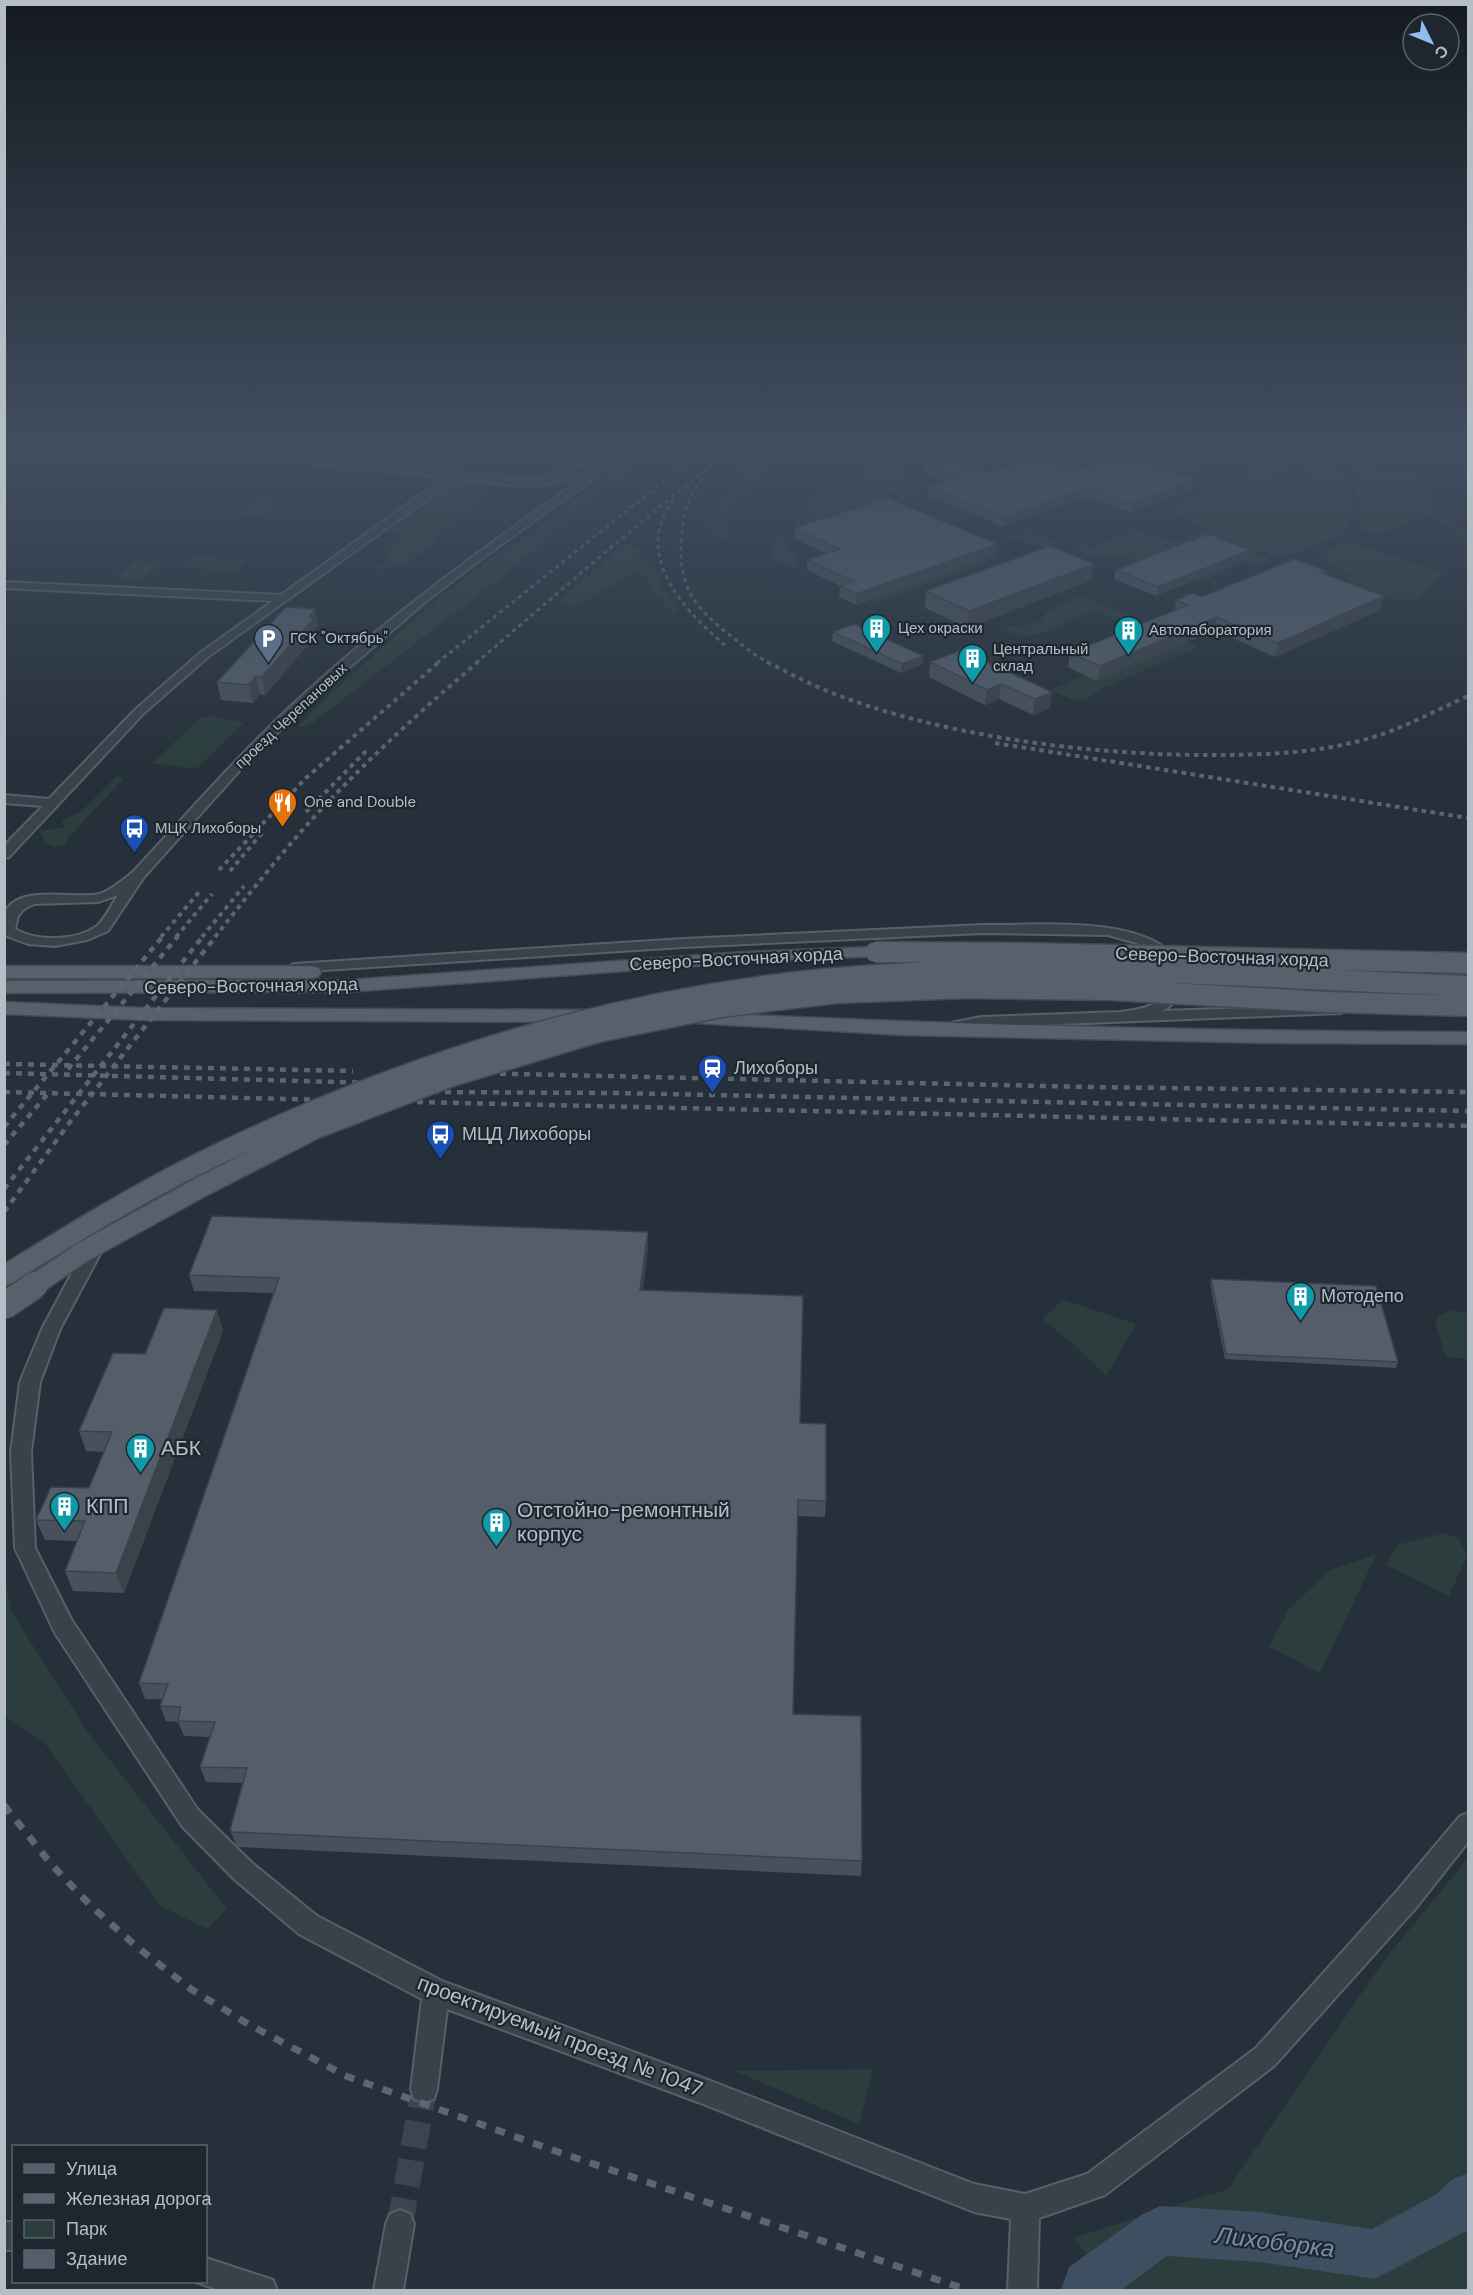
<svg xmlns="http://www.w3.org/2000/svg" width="1473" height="2295" viewBox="0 0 1473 2295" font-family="'DM Sans',sans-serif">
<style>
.green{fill:#2b3e3d}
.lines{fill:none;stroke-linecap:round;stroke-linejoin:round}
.river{fill:#3d4f61;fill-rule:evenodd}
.minor-tunnel{stroke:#3b454f;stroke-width:26;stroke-dasharray:26 13;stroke-linecap:butt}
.minor-casing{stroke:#576069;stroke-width:4}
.major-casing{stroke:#424b54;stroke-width:3}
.minor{fill:#39424b;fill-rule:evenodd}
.major{fill:#58616b;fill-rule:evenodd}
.rail-far3{stroke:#5c6671;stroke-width:3;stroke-dasharray:4 4;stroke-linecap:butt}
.rail-far2{stroke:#5c6671;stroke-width:4;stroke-dasharray:4.5 4.5;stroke-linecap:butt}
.rail-far1{stroke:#5c6671;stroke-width:4.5;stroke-dasharray:6 6;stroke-linecap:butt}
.rail{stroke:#5c6671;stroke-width:7;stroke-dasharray:10 10;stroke-linecap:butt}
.major-bridge-far1-casing{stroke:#424b54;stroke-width:23;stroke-linecap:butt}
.major-bridge-casing{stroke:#424b54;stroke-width:29;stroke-linecap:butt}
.major-bridge-far1{stroke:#58616b;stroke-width:20}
.major-bridge{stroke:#58616b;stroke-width:26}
.wall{fill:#47515b}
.shaded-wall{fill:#3a424a}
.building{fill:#535e6a;stroke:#3a424a;stroke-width:1.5}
.labels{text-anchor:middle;stroke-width:4.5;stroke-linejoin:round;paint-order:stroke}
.far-poi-label{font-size:15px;fill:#b5bdc6;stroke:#1e2730;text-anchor:start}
.far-street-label{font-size:15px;fill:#b5bdc6;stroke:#1e2730}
.street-label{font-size:18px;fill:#b5bdc6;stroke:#1e2730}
.poi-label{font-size:18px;fill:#b5bdc6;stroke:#1e2730;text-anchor:start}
.near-poi-label{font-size:21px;fill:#b5bdc6;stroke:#1e2730;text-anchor:start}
.near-street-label{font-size:21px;fill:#b5bdc6;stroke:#1e2730}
.near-water-label{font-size:24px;font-style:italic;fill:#798fa6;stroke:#1e2730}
</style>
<rect width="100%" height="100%" fill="#26303a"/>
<path class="green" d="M 423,448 L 456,449 L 437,461 L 408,457 Z
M 478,448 L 499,451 L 475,468 L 454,465 Z
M 647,448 L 655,448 L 615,485 L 607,484 L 518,564 L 307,727 L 297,726 C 342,683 387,642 435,602 C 469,575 502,548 541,529 L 541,527 L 564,508 Z
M 755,448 L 785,448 L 745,494 C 726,501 727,523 728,540 L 721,539 L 708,532 L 705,524 L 740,477 L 741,472 L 737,463 L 748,461 L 756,452 Z
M 900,448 L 1291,456 L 1292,459 L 1285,461 L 917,454 Z
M 931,457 L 1080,459 L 1089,462 L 1061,473 L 1034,464 L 972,466 L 933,462 L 928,459 Z
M 1347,457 L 1369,458 L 1375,471 L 1439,475 L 1441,487 L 1429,487 L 1441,515 L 1466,533 L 1468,555 L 1462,535 L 1443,522 L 1425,516 L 1377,535 L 1361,530 L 1355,474 L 1360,475 L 1360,472 L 1355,470 Z
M 1147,460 L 1191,462 L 1204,465 L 1172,474 L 1141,463 Z
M 883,463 L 908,469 L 911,478 L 909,481 L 916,496 L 904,499 L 856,473 L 859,470 Z
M 1234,464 L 1235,464 L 1293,465 L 1268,475 L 1281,475 L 1276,478 L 1298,485 L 1311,479 L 1299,474 L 1311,469 L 1301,464 L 1328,466 L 1342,470 C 1352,483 1352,516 1348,531 L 1296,554 L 1280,557 L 1206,536 L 1138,562 L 1119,555 L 1104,559 L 1079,550 L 1078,546 L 1083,544 L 1090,547 L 1136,531 L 1129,528 L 1175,542 L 1208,528 L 1164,510 L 1242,479 L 1237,476 L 1252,471 L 1249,469 L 1251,467 Z
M 838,476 L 850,478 L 899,504 L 798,528 L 795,522 C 806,505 820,485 838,476 Z
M 467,481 L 485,483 L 489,493 L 461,518 L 442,527 L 437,540 L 405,565 C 393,563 386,569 375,569 L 390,557 L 384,555 L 385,552 L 408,535 L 384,533 L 450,485 Z
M 254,499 L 280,501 L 263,517 L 237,514 Z
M 1027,530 L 1055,540 L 1058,543 L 1043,548 L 1009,537 Z
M 781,535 C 784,547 797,552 798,566 L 796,567 L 784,565 L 772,556 L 772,546 Z
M 1347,541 L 1438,571 L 1441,574 C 1430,582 1428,594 1414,600 C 1402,605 1353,590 1347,579 L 1351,574 L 1314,556 Z
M 625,544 L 641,547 L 639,555 L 644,562 L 653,567 L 663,590 L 678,608 L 675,615 L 652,591 L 647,577 L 634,571 C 630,575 584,604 578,605 C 571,607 567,603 560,601 Z
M 1249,551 L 1264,556 L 1272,561 L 1259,566 L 1242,563 L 1209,577 L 1220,583 L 1213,587 L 1210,586 L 1213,584 L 1198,579 L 1247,559 Z
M 995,555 L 1001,557 L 876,602 L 871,599 Z
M 194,556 L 246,560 L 237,573 L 182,565 Z
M 136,561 L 161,563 L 141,580 L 117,577 Z
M 1079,596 L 1129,615 L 1116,620 L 1092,610 C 1067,621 1032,648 1005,629 L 1011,626 L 1020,628 L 1042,619 L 1045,613 Z
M 1187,642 L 1198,647 L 1103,688 L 1085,700 L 1071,699 L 1055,692 L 1053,689 L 1085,675 L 1098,680 Z
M 209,716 L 244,722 L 199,767 L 190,769 L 153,763 L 200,718 Z
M 117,776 L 124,778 L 68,838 L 63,846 L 53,847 L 43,840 L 40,831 L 64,827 L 62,821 L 84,809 Z
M 1063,1300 L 1136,1324 L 1106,1376 L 1073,1344 L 1042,1319 Z
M 1450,1311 L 1468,1312 L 1468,1359 L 1446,1357 L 1435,1322 L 1440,1315 Z
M 1445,1533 L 1458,1538 L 1467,1555 L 1449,1596 L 1387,1565 L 1397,1545 Z
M 1376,1555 L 1320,1673 L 1269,1647 L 1289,1609 L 1330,1570 Z
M 5,1575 L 11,1611 L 87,1731 L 227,1909 L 208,1929 L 160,1906 L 44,1742 L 5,1716 Z
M 1468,1858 L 1468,2290 L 1116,2290 L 1073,2238 L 1228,2189 L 1383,1962 Z
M 873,2069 L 859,2124 L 735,2071 Z"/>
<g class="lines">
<path class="river" d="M 1468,2173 L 1468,2230 L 1375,2279 L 1259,2262 L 1167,2256 L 1121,2290 L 1061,2290 L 1069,2267 L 1143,2214 L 1160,2206 L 1259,2212 L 1372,2229 L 1437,2194 L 1451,2180 Z"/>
<path class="minor-tunnel" d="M 400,2224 L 424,2089"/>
<defs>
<path id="minor" d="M 185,448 L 210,448 L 514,479 L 549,478 L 596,448 L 605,448 L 563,476 L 591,473 L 627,448 L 636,448 L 481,559 L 424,603 L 298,712 L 241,769 L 144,877 L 108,931 L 87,940 L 55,946 L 28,944 L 4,935 C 4,929 3,922 4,916 C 13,882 75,900 99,894 C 112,890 124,879 134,871 C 185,816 234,760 288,709 C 379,623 480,550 583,478 L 539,485 L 514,485 L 455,479 L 208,657 L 144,713 L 9,857 L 4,858 L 4,846 L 43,806 L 4,803 L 4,795 L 49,799 L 136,709 L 200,653 L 273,601 L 4,588 L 4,582 L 281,595 L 445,477 L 189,451 ZM 118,895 C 112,904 105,919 97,926 C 77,941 36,942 15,929 L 18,916 L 24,909 L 34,904 L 98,902 Z
M 1302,448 L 1468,449 L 1468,455 L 1306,451 Z
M 982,925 C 1036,926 1142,914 1178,960 L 1171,964 L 1166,963 L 1140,944 L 1108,935 L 982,933 L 683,947 L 294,972 L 287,968 L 294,964 L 683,939 Z
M 1178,983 L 1185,987 C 1180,998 1173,1005 1162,1011 L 1341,1005 L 1348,1009 L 1341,1013 L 981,1027 L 951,1032 L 943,1027 L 946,1024 L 981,1017 L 1120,1012 C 1133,1010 1146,1009 1157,1002 C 1166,996 1169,985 1178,983 Z
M 114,1205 L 120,1207 L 123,1211 L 60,1329 L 40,1382 L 31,1452 L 35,1548 L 71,1619 L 198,1810 L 252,1863 L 317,1916 L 442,1981 L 698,2076 L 974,2184 L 1025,2194 L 1087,2174 L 1256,2048 L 1397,1891 L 1460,1816 L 1468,1813 L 1468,1842 L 1415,1909 L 1274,2066 L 1105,2195 L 1039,2218 L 1037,2290 L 1008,2290 L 1011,2219 L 974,2212 L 698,2102 L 447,2009 L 437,2089 L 434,2099 L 424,2102 L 414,2099 L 411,2089 L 422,1999 L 299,1934 L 234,1879 L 182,1826 L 55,1633 L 15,1548 L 11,1452 L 20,1382 L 42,1329 L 105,1211 L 108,1207 Z
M 400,2210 L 410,2214 L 414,2224 L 403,2290 L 374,2290 L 386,2224 L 390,2214 Z
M 4,2222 L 14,2222 L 14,2250 L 4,2250 Z
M 206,2258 L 273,2280 L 277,2290 L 219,2290 L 196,2282 L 206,2282 Z"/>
<path id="major" d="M 875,947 L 881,948 L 884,952 L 881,956 L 745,962 L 347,992 L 4,993 L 4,981 L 347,980 L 745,952 Z
M 4,966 L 312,966 L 319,968 L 321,972 L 319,976 L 312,978 L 4,978 Z
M 4,1002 L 145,1008 L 592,1010 L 599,1012 L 602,1016 L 599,1020 L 592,1022 L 145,1020 L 4,1014 Z
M 686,1012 C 947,1025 1207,1031 1468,1032 L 1468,1044 L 1277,1043 L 902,1035 L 679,1022 L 676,1018 L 679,1014 Z"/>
</defs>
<use href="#minor" class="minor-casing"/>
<use href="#major" class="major-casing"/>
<use href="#minor" class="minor"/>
<use href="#major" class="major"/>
<path class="rail-far3" d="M 702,479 C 688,496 684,514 682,535 C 676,584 694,608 732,637 C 744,646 756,657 770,663
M 673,500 C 669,507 664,513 662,520 C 644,571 692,617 726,646
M 437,663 L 705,448
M 476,663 L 609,549 L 732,448"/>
<path class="rail-far2" d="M 767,662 C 785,671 802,680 820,688 C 931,735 1087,755 1206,755 C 1256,755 1307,754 1355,742 C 1395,733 1430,713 1468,696
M 995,743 L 1468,818
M 306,812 L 369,748
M 219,870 L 306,778 L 439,662
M 230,871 L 263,832
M 161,937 L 199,892
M 176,937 L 212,894
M 202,937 L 244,886
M 215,937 C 252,890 289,843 330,800 C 377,751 426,706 478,662"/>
<path class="rail-far1" d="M 4,1064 L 353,1071
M 68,1069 L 178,936
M 428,1072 L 1088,1087 L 1468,1092
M 4,1073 L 375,1083
M 4,1092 L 368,1101
M 421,1092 L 618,1093 L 1468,1111
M 417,1102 L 1468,1126
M 4,1127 L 163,936
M 4,1145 L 51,1090
M 4,1189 L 203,936
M 4,1212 L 70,1122 L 216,936"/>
<path class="rail" d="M 4,1805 L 51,1864 L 91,1906 L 137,1947 L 191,1989 L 248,2024 L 346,2076 L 561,2153 L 968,2290"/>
<defs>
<path id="major-bridge-far1" d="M 875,952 L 1023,953 L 1468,963
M 4,1276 C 67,1237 130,1198 196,1165 C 394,1067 605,1000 825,979 C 1038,959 1254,978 1468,986
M 33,1286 L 81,1253 L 201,1187 L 314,1129 L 449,1077 L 598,1032 L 721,1007 L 836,993 L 967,988 L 1112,990 L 1328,1002 L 1468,1006"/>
<path id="major-bridge" d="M 4,1306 L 35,1285"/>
</defs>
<use href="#major-bridge-far1" class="major-bridge-far1-casing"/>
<use href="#major-bridge" class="major-bridge-casing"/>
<use href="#major-bridge-far1" class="major-bridge-far1"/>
<use href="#major-bridge" class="major-bridge"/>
</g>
<path class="wall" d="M 925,464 L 985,474 L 1075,471 L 1195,480 L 1193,489 L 1131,513 L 1088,497 L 1003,526 L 928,496 L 929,487 L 945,481 L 925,473 Z
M 794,528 L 997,544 L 996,554 L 856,605 L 839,597 L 840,586 L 807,570 L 807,560 L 826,553 L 794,539 Z
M 1250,550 L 1248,558 L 1156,596 L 1114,579 L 1116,570 Z
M 1094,564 L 1091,580 L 968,628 L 925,608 L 926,591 Z
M 1326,571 L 1325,574 L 1384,596 L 1380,610 L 1275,657 L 1215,630 L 1097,681 L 1068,667 L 1070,653 L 1175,610 L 1176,600 L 1202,597 Z
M 318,626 L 316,628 L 317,634 L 265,695 L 260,694 L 253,703 L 221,700 L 217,682 Z
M 833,632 L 923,656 L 923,664 L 901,673 L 832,641 Z
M 961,650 L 1050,708 L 1033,715 L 999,699 L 985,705 L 929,677 L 930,662 Z
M 648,1232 L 648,1247 L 643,1290 L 800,1423 L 826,1501 L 825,1517 L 797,1516 L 793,1714 L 862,1861 L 861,1876 L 239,1847 L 236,1844 L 230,1830 L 243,1783 L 206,1782 L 200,1767 L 210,1737 L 184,1736 L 178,1722 L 166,1721 L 160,1706 L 163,1699 L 145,1699 L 139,1683 L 273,1293 L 194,1291 L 189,1275 Z
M 1211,1279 L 1398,1362 L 1396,1368 L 1225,1359 L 1210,1284 Z
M 217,1310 L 223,1331 L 124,1593 L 73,1591 L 65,1571 L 77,1541 L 45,1540 L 36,1520 L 89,1488 L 104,1452 L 86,1451 L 79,1431 L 145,1354 Z"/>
<path class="shaded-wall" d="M 1195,480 L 1193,489 L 1131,513 L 1132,504 Z
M 1089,488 L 1088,497 L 1003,526 L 1004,517 Z
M 997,544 L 996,554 L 856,605 L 856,594 Z
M 1250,550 L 1248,558 L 1156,596 L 1158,587 Z
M 1094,564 L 1091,580 L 968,628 L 969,611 Z
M 1384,596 L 1380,610 L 1275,657 L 1278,643 Z
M 315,609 L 318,626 L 316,628 L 317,634 L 265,695 L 262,677 Z
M 1217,617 L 1215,630 L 1097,681 L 1100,666 Z
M 923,656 L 923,664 L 901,673 L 902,664 Z
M 256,676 L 260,694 L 253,703 L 249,685 Z
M 1001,684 L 999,699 L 985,705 L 987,690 Z
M 1052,692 L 1050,708 L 1033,715 L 1035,699 Z
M 648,1232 L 648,1247 L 641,1306 L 640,1290 Z
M 217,1310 L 223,1331 L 124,1593 L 116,1573 Z"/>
<path class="building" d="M 1124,454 L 1195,480 L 1132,504 L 1089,488 L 1004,517 L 929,487 L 958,477 L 925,464 L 944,458 L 985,474 L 1037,457 L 1075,471 Z
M 887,498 L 997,544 L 856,594 L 840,586 L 853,581 L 807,560 L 840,549 L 794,528 Z
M 1208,534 L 1250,550 L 1158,587 L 1116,570 Z
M 1050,546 L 1094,564 L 969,611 L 926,591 Z
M 1294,559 L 1326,571 L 1321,573 L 1384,596 L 1278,643 L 1217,617 L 1100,666 L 1070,653 L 1188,605 L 1176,600 L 1193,593 L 1202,597 Z
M 286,607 L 315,609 L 309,617 L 315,617 L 262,677 L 256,676 L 249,685 L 217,682 Z
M 854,624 L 923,656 L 902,664 L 833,632 Z
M 961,650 L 1052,692 L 1035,699 L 1001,684 L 987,690 L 930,662 Z
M 212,1216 L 648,1232 L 640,1290 L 803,1296 L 800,1423 L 826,1424 L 826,1501 L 798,1500 L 793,1714 L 861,1716 L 862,1861 L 233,1832 L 230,1830 L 247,1768 L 200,1767 L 215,1722 L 178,1721 L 181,1707 L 160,1706 L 168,1684 L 139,1683 L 279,1278 L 189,1275 Z
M 1211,1279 L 1376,1286 L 1398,1362 L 1226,1354 Z
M 164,1308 L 217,1310 L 116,1573 L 65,1571 L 85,1521 L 36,1520 L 51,1487 L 89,1488 L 112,1432 L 79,1431 L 113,1353 L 145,1354 Z"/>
<linearGradient id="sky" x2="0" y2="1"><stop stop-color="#151a20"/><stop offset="0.58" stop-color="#414e60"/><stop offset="1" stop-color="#414e60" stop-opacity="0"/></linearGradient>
<rect width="1473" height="769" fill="url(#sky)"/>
<defs>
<symbol id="building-pin" viewBox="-11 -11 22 30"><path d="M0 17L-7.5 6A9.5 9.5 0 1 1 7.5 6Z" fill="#0f9aa8" stroke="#1e2730"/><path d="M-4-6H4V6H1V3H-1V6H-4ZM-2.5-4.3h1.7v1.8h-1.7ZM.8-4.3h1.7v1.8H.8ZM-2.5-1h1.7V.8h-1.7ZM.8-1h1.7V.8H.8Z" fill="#fff"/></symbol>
<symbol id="parking-pin" viewBox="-11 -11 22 30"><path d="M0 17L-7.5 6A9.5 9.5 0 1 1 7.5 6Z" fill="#5c6f8a" stroke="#1e2730"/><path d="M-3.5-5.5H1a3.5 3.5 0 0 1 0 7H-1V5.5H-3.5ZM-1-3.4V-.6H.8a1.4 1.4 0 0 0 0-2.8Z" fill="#fff"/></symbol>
<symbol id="restaurant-pin" viewBox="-11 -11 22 30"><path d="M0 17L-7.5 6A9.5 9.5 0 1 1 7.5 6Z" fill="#e8710a" stroke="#1e2730"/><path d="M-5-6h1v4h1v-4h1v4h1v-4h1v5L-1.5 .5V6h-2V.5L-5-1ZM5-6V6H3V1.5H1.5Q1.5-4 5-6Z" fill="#fff"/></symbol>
<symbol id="bus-pin" viewBox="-11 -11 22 30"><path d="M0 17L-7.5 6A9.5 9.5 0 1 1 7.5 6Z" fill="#1a4fb4" stroke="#1e2730"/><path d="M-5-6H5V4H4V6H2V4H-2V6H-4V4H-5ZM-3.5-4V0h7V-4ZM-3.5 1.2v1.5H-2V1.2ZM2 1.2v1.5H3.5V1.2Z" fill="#fff"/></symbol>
<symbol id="station-pin" viewBox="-11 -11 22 30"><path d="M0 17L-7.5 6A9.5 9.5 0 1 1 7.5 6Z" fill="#1a4fb4" stroke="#1e2730"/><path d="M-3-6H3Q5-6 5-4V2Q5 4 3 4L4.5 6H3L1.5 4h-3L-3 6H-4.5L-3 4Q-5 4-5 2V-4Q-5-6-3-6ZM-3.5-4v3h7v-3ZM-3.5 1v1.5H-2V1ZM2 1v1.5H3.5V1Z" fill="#fff"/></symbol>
</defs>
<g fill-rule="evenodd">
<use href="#building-pin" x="860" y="612" width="33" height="45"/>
<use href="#building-pin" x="1112" y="614" width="33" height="45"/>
<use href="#parking-pin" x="252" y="622" width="33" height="45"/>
<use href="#building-pin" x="956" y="642" width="33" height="45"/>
<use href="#restaurant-pin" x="266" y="786" width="33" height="45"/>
<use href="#bus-pin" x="118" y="812" width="33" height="45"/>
<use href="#station-pin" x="696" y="1052" width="33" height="45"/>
<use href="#bus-pin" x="424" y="1118" width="33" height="45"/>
<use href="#building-pin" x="1284" y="1280" width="33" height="45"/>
<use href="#building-pin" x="124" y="1432" width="33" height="45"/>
<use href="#building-pin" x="48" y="1490" width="33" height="45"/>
<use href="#building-pin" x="480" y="1506" width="33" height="45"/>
</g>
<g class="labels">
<g class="far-poi-label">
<text x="898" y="633">Цех окраски</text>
<text x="1149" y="635">Автолаборатория</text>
<text x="290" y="643">ГСК "Октябрь"</text>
<text x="993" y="654">Центральный<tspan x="993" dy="17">склад</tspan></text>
<text x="304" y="807">One and Double</text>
<text x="155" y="833">МЦК Лихоборы</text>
</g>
<g class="far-street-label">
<text transform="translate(291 716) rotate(-43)" y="5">проезд Черепановых</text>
</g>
<g class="street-label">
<text transform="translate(1222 957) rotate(2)" y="6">Северо-Восточная хорда</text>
<text transform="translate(736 959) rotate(-3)" y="6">Северо-Восточная хорда</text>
<text transform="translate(251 986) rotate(-1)" y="6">Северо-Восточная хорда</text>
</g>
<g class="poi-label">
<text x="734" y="1074">Лихоборы</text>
<text x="462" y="1140">МЦД Лихоборы</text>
<text x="1321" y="1302">Мотодепо</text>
</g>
<g class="near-poi-label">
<text x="161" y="1455">АБК</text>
<text x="86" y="1513">КПП</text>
<text x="517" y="1517">Отстойно-ремонтный<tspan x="517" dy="24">корпус</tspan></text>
</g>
<g class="near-street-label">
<text transform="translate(560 2036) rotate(21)" y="7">проектируемый проезд № 1047</text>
</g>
<g class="near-water-label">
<text transform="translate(1275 2242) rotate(7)" y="8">Лихоборка</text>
</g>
</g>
<rect width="1473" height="2295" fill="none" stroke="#b5bdc6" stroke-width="12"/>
<rect x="12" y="2145" width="195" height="138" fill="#1e2730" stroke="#5a636c" stroke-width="1.5"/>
<rect x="24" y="2164" width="30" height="9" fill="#58616b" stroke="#5a636c" stroke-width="1.5"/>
<text x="66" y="2175" font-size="18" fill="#b5bdc6">Улица</text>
<rect x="24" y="2194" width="30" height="9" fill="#5c6671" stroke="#5a636c" stroke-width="1.5"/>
<text x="66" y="2205" font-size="18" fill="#b5bdc6">Железная дорога</text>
<rect x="24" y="2220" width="30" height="18" fill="#2b3e3d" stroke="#5a636c" stroke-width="1.5"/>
<text x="66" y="2235" font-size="18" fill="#b5bdc6">Парк</text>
<rect x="24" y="2250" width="30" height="18" fill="#535e6a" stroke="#5a636c" stroke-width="1.5"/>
<text x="66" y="2265" font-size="18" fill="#b5bdc6">Здание</text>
<g transform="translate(1431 42) rotate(133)"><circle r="28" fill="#1e2730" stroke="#5a636c" stroke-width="1.5"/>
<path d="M0-4.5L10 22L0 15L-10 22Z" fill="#93bbed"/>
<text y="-9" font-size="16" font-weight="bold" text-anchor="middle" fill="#b5bdc6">С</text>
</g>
</svg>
